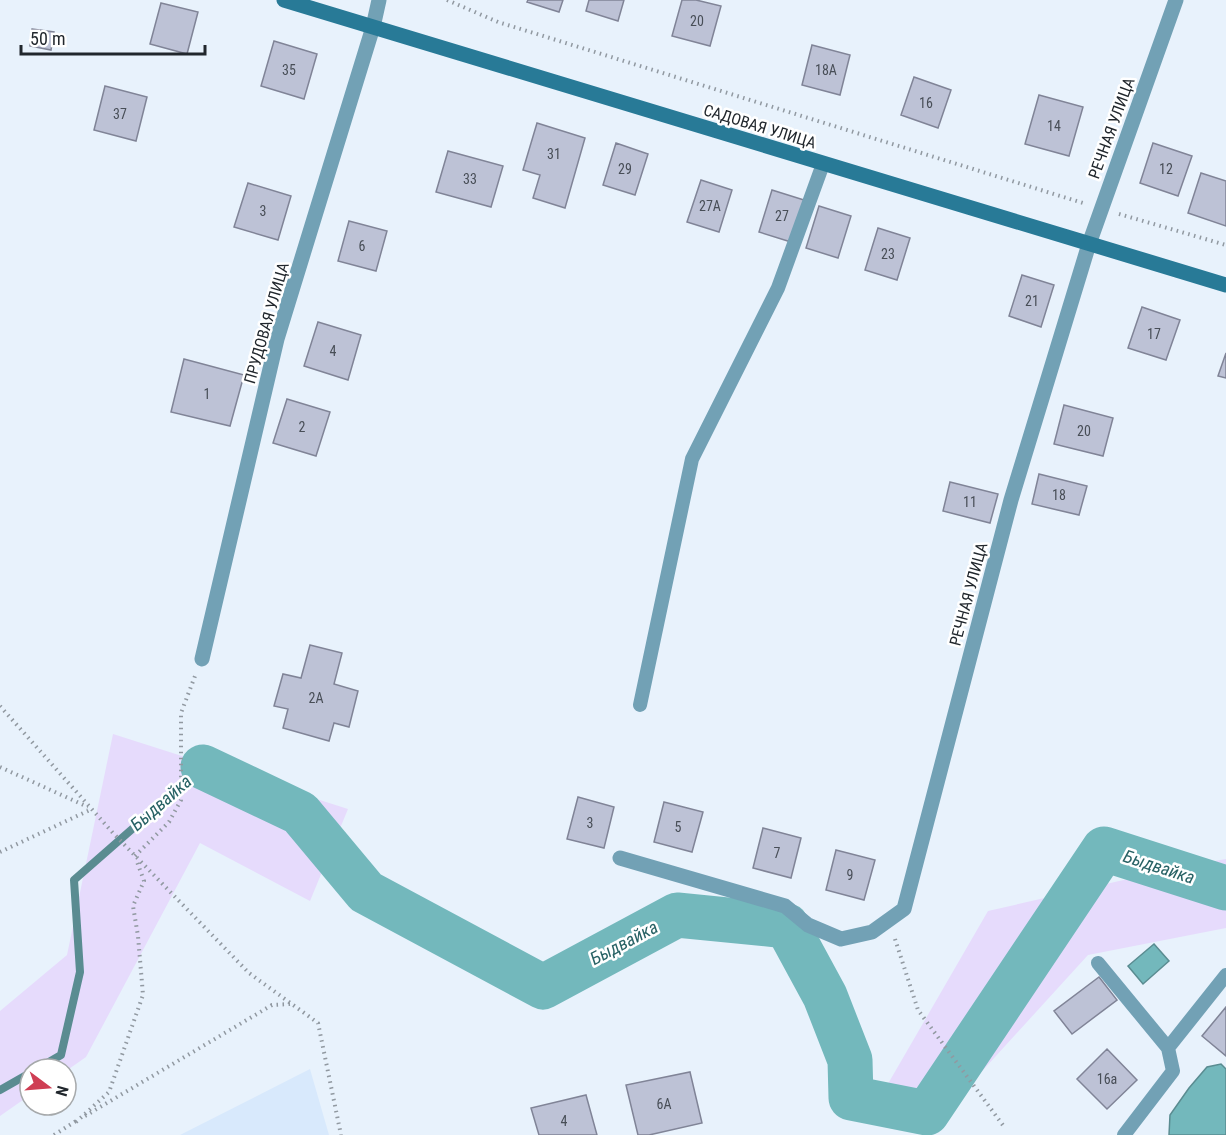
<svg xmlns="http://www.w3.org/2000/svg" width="1226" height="1135" viewBox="0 0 1226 1135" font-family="'Roboto Condensed',sans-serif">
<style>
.built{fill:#d8e9fc}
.green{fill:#e6dbfc}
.water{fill:#73b8bc;stroke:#5a8c91;stroke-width:1.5}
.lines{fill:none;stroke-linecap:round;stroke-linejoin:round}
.stream{stroke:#5a8c91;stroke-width:8}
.river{stroke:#73b8bc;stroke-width:45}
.building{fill:#bdc2d6;stroke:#808497;stroke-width:1.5}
.path{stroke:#9199a1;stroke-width:4;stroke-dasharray:1.5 4.5;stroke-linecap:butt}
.lane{stroke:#72a1b5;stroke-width:14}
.street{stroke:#72a1b5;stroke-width:15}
.secondary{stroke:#287a97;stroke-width:15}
.labels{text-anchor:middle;stroke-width:5;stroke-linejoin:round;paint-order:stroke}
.number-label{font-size:14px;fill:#484e57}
.street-label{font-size:16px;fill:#21272d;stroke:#fff}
.water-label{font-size:18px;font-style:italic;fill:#286265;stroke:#fff}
</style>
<rect width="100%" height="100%" fill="#e8f2fc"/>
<path class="built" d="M 310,1069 L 329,1135 L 180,1135 Z"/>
<path class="green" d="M 113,734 L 348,809 L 310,901 L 200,843 L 86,1057 L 66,1071 L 66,1069 L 30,1069 L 30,1095 L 0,1116 L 0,1011 L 67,955 Z
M 1226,859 L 1226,928 L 1088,955 L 944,1113 L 874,1108 L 988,911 L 1185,866 Z"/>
<path class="water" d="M 1199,864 L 1226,872 L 1226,900 L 1196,894 L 1190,882 Z
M 1154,944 L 1169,961 L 1143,984 L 1128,966 Z
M 1221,1064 L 1226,1069 L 1226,1135 L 1169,1135 L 1170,1115 L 1189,1088 L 1207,1067 Z"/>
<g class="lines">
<path class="stream" d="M 37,1069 L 61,1055 L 80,972 L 74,880 L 203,767
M 0,1090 L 30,1073"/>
<path class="river" d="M 203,767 L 300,813 L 366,892 L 543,987 L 677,915 L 787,926 L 825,996 L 850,1060 L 851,1098 L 927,1113 L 1104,849 L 1226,888"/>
</g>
<path class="building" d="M 528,0 L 563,0 L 559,12 L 527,2 Z
M 589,0 L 624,0 L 618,21 L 586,11 Z
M 682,0 L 696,0 L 721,6 L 710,46 L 672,36 Z
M 161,3 L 198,12 L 187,54 L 150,44 Z
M 32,29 L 54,32 L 51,50 L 30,46 Z
M 274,41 L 317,54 L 304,99 L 261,86 Z
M 812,45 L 850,55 L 840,95 L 802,85 Z
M 914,77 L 951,90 L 938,128 L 901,115 Z
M 105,86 L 147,97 L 136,141 L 94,130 Z
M 1039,95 L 1083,107 L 1069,156 L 1025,144 Z
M 537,123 L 585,138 L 565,208 L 533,198 L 540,175 L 523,170 Z
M 616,143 L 648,154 L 635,195 L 603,185 Z
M 1153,143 L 1192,156 L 1178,196 L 1140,183 Z
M 448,151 L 503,166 L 491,207 L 436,192 Z
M 1201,173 L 1226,181 L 1226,226 L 1188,213 Z
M 701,180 L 732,190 L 719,232 L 687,222 Z
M 248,183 L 291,196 L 278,240 L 234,227 Z
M 772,190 L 804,200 L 791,242 L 759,232 Z
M 819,206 L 851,216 L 838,258 L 806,248 Z
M 349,221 L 387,231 L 376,271 L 338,261 Z
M 878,228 L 910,238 L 897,280 L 865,270 Z
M 1022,275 L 1054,285 L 1041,327 L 1009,316 Z
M 1142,307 L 1180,320 L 1166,360 L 1128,348 Z
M 318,322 L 361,335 L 348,380 L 304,366 Z
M 1226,353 L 1226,378 L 1218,376 Z
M 184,359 L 244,375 L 230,426 L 171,412 Z
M 287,399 L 330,412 L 316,456 L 273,443 Z
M 1064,405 L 1113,418 L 1103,456 L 1054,444 Z
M 1039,474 L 1087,486 L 1079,515 L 1032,504 Z
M 950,482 L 998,494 L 990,523 L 943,511 Z
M 310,645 L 342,653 L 334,684 L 358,691 L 349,727 L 334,723 L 329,741 L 283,728 L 288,709 L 274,706 L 283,674 L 301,678 Z
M 578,797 L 614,807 L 604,848 L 567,839 Z
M 664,802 L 703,812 L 692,852 L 654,842 Z
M 763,828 L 801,838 L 791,878 L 753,868 Z
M 836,850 L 875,860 L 864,900 L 826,890 Z
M 1099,977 L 1117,1000 L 1072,1034 L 1054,1011 Z
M 1226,1007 L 1226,1056 L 1202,1036 Z
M 1107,1049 L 1137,1080 L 1107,1109 L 1077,1079 Z
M 690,1072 L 702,1123 L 649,1135 L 638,1135 L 626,1085 Z
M 586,1095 L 597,1135 L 539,1135 L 531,1108 Z"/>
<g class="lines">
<path class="path" d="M 447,0 L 498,22 L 1083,203
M 1119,214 L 1226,245
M 0,706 L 113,833 L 249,973 L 318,1023 L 341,1135
M 0,767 L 88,807
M 0,852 L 92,809
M 135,856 L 169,822 L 181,800 L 181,713 L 195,676
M 895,939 L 918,1010 L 1005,1128
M 85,1116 L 272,1005 L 290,1004
M 76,1122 L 109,1092 L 143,995 L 138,936 L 133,906 L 144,881 L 136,859
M 54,1135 L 76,1121"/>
<path class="lane" d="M 640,705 L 692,459 L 778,288 L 823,164
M 1098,963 L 1168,1048
M 1124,1135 L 1173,1071 L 1168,1048 L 1226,975"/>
<path class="street" d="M 202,659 L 277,339 L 373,27 L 379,0
M 620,858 L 785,906 L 808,925 L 841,939 L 872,932 L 904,909 L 1011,500 L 1089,244 L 1176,0"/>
<path class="secondary" d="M 284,0 L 1226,285"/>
</g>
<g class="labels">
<g class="number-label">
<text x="697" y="26">20</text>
<text x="289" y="75">35</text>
<text x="826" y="75">18А</text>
<text x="926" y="108">16</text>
<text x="120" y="119">37</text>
<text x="1054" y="131">14</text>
<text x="554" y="159">31</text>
<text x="625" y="174">29</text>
<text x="1166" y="174">12</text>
<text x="470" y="184">33</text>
<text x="710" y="211">27А</text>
<text x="263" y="216">3</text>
<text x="782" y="221">27</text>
<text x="362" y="251">6</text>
<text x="888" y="259">23</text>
<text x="1032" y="306">21</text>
<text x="1154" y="339">17</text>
<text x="333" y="356">4</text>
<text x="207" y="399">1</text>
<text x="302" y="432">2</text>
<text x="1084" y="436">20</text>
<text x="1059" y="500">18</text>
<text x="970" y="507">11</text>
<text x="316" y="703">2А</text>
<text x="590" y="828">3</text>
<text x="678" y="832">5</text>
<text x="777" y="858">7</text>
<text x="850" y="880">9</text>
<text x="1107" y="1084">16а</text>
<text x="664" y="1109">6А</text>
<text x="564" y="1126">4</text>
</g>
<g class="street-label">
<text transform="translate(760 126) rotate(17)" y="6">САДОВАЯ УЛИЦА</text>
<text transform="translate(1111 128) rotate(-70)" y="6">РЕЧНАЯ УЛИЦА</text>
<text transform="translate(266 323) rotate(-74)" y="6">ПРУДОВАЯ УЛИЦА</text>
<text transform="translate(968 594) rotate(-75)" y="6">РЕЧНАЯ УЛИЦА</text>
</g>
<g class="water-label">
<text transform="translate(161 803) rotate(-41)" y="6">Быдвайка</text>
<text transform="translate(1159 867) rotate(18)" y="6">Быдвайка</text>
<text transform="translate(624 943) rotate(-28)" y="6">Быдвайка</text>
</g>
</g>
<g transform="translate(48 1087) rotate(106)"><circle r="28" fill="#ffffff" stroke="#a6a9ab" stroke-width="1.5"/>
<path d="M0-4.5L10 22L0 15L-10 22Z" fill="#cf3e54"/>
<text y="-9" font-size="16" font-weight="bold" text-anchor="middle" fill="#21272d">N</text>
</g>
<path d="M21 45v9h184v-9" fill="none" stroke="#21272d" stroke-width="3"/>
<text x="30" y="45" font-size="18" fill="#21272d" stroke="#ffffff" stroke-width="4.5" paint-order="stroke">50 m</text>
</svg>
